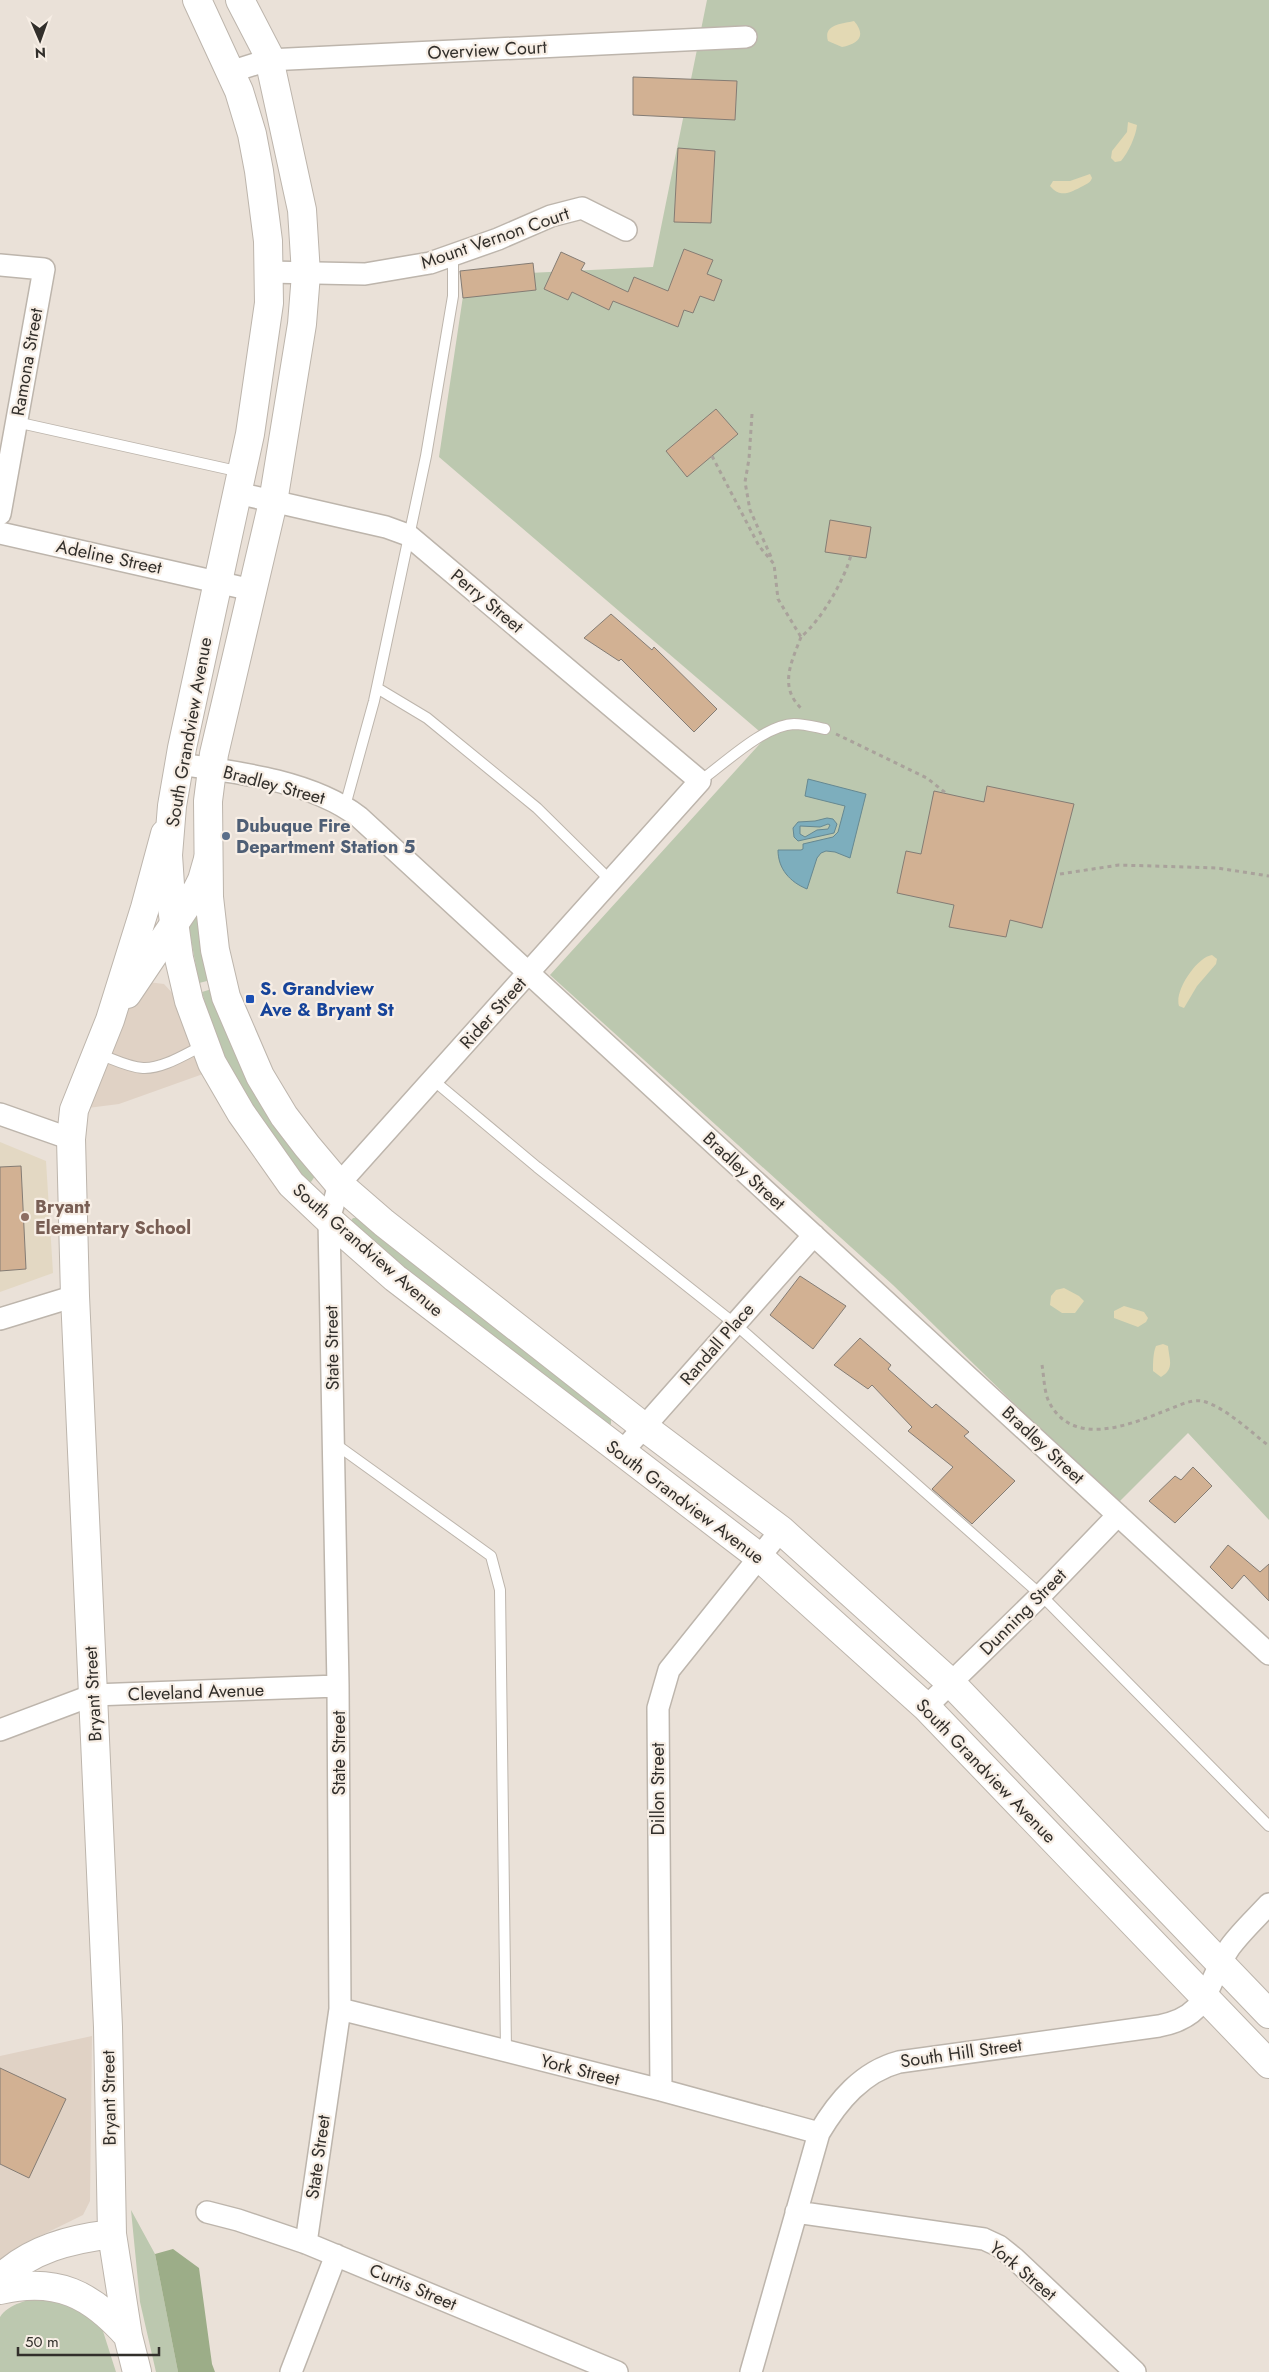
<svg xmlns="http://www.w3.org/2000/svg" width="1269" height="2372" viewBox="0 0 1269 2372" font-family="Jost,sans-serif">
<style>
.built{fill:#e0d2c5}
.education{fill:#e3d8c3}
.green{fill:#bcc8af}
.forest{fill:#9cad88}
.sand{fill:#e3d9b4}
.water{fill:#7daebd;stroke:#668891;fill-rule:evenodd}
.building{fill:#d2b193;stroke:#847c74}
.lines{fill:none;stroke-linecap:round;stroke-linejoin:round}
.service-casing{stroke:#bdb5ac;stroke-width:12}
.minor-casing{stroke:#bdb5ac;stroke-width:24}
.secondary-casing{stroke:#bdb5ac;stroke-width:30}
.primary-casing{stroke:#bdb5ac;stroke-width:30}
.path{stroke:#a9a29b;stroke-width:3;stroke-dasharray:4 4;stroke-linecap:butt}
.service{stroke:#fff;stroke-width:10}
.minor{stroke:#fff;stroke-width:21}
.secondary{stroke:#fff;stroke-width:28}
.primary{stroke:#fff;stroke-width:28}
.service-dot{fill:#5c6f8a;stroke:#f7eee5;stroke-width:2}
.transit-dot{fill:#1a4fb4;stroke:#f7eee5;stroke-width:2}
.education-dot{fill:#8d6e63;stroke:#f7eee5;stroke-width:2}
.labels{text-anchor:middle;stroke-width:4.5;stroke-linejoin:round;paint-order:stroke}
.street-label{font-size:18px;fill:#322f2b;stroke:#f7eee5}
.service-label{font-size:18px;font-weight:bold;fill:#4e5e75;stroke:#f7eee5;text-anchor:start}
.transit-label{font-size:18px;font-weight:bold;fill:#164399;stroke:#f7eee5;text-anchor:start}
.education-label{font-size:18px;font-weight:bold;fill:#785e54;stroke:#f7eee5;text-anchor:start}
</style>
<rect width="100%" height="100%" fill="#eae1d8"/>
<path class="built" d="M 148,982 L 164,984 L 174,995 L 203,1074 L 119,1104 L 80,1109 L 115,1024 Z
M 92,2036 L 90,2201 L 83,2215 L 34,2239 L 0,2264 L 0,2056 Z"/>
<path class="education" d="M 0,1142 L 46,1161 L 53,1273 L 0,1292 Z"/>
<path class="green" d="M 707,0 L 1269,0 L 1269,1520 L 1188,1433 L 1117,1504 L 893,1285 L 550,975 L 766,737 L 439,457 L 466,276 L 653,267 Z
M 197,903 L 211,980 L 199,983 L 188,923 Z
M 215,988 L 315,1176 L 311,1182 L 305,1181 C 260,1125 220,1063 202,992 Z
M 353,1218 L 358,1218 L 611,1416 L 611,1424 L 607,1426 L 440,1300 L 349,1223 Z
M 131,2210 L 155,2254 L 178,2372 L 156,2372 L 140,2302 Z
M 44,2297 L 83,2310 L 102,2328 L 116,2372 L 0,2372 L 0,2317 C 8,2304 30,2299 44,2297 Z"/>
<path class="forest" d="M 173,2249 L 199,2268 L 212,2364 L 215,2372 L 178,2372 L 155,2254 Z"/>
<path class="sand" d="M 854,21 C 867,36 858,44 842,47 L 828,41 C 823,24 842,24 854,21 Z
M 1128,122 L 1137,125 C 1136,136 1128,153 1121,161 L 1115,162 L 1111,158 L 1112,151 L 1127,132 Z
M 1090,174 L 1092,178 C 1090,183 1088,183 1083,186 C 1071,192 1061,199 1050,186 L 1053,181 L 1070,181 Z
M 1212,955 L 1217,959 L 1216,964 L 1197,986 L 1184,1008 L 1179,1006 C 1174,991 1197,957 1212,955 Z
M 1064,1288 L 1079,1296 L 1084,1301 L 1075,1313 L 1062,1313 L 1050,1305 L 1051,1296 L 1056,1290 Z
M 1124,1306 L 1144,1312 L 1148,1318 L 1146,1322 L 1138,1327 L 1114,1318 L 1114,1311 Z
M 1163,1344 L 1168,1346 C 1169,1359 1175,1369 1161,1377 L 1153,1371 C 1153,1363 1153,1353 1156,1346 Z"/>
<path class="water" d="M 808,779 L 866,794 L 850,858 L 835,852 L 826,851 L 821,853 L 817,858 L 807,889 C 790,882 778,869 778,850 L 801,850 L 803,849 L 803,844 L 833,837 L 838,832 L 845,806 L 805,796 Z
M 827,818 L 833,819 L 837,824 L 834,833 L 798,841 L 794,837 L 793,828 L 798,822 L 815,821 ZM 828,824 L 830,825 L 828,829 L 817,830 L 805,837 L 800,834 L 800,826 L 820,827 Z"/>
<path class="building" d="M 633,77 L 737,81 L 735,120 L 633,115 Z
M 678,148 L 715,151 L 711,223 L 674,222 Z
M 684,249 L 713,260 L 707,274 L 722,280 L 714,301 L 700,296 L 693,313 L 684,310 L 678,327 L 613,301 L 609,310 L 572,292 L 568,300 L 544,289 L 561,252 L 585,263 L 581,270 L 628,292 L 634,277 L 668,291 Z
M 533,263 L 536,290 L 463,298 L 460,271 Z
M 716,409 L 738,434 L 687,477 L 666,451 Z
M 830,520 L 871,527 L 866,558 L 825,552 Z
M 611,614 L 652,650 L 654,647 L 717,709 L 694,732 L 621,659 L 619,661 L 584,638 Z
M 987,786 L 1074,804 L 1042,928 L 1010,920 L 1006,937 L 949,927 L 954,905 L 897,893 L 906,851 L 921,854 L 934,791 L 984,802 Z
M 21,1166 L 26,1269 L 0,1271 L 0,1167 Z
M 800,1276 L 846,1306 L 813,1349 L 770,1315 Z
M 860,1338 L 891,1365 L 888,1369 L 932,1408 L 936,1404 L 969,1432 L 964,1436 L 1015,1481 L 972,1524 L 932,1489 L 953,1467 L 908,1431 L 912,1427 L 872,1385 L 868,1389 L 834,1365 Z
M 1193,1467 L 1212,1486 L 1175,1523 L 1149,1501 L 1175,1476 L 1181,1480 Z
M 1228,1545 L 1260,1572 L 1269,1564 L 1269,1601 L 1244,1575 L 1232,1589 L 1210,1567 Z
M 0,2068 L 66,2099 L 29,2178 L 0,2164 Z"/>
<g class="lines">
<defs>
<path id="service" d="M 16,422 L 241,472
M 377,688 L 427,718 L 537,808 L 611,881
M 700,781 C 724,764 764,725 794,724 C 805,724 815,727 825,729
M 345,806 L 374,701 L 426,456 L 453,296 L 453,255
M 99,1054 C 113,1059 128,1067 143,1068 C 163,1069 187,1053 204,1045
M 433,1080 L 537,1167 L 735,1324 L 976,1537 L 1041,1595 L 1269,1826
M 334,1443 L 491,1556 L 500,1590 L 506,2051"/>
<path id="minor" d="M 230,72 L 268,60 L 746,37
M 0,265 L 44,269 L 0,514
M 268,272 L 365,274 L 430,263 L 498,239 L 551,216 L 582,208 L 626,230
M 237,493 L 386,527 L 408,535 L 700,781 L 339,1184 L 329,1220 L 338,1686 L 340,2009 L 306,2243
M 0,533 L 252,590
M 179,764 C 237,772 312,781 359,817 L 1269,1654
M 0,1114 L 71,1139
M 0,1319 L 75,1296
M 621,1453 L 814,1235
M 926,1707 L 1041,1595 L 1118,1515
M 0,1730 L 93,1695 L 338,1686
M 340,2009 L 661,2090 L 819,2133
M 661,2090 L 658,1708 L 669,1670 L 781,1530
M 207,2212 L 238,2220 L 306,2243 L 617,2372
M 796,2212 L 984,2239 L 999,2246 L 1014,2258 L 1135,2372
M 291,2372 L 336,2255
M 751,2372 L 819,2133 C 838,2101 862,2072 899,2062 L 1159,2026 C 1212,2016 1205,1983 1230,1947 C 1241,1932 1256,1918 1269,1904"/>
<path id="secondary" d="M 127,994 L 197,890 L 202,880 L 208,859
M 0,2279 C 30,2249 71,2239 112,2234
M 0,2290 C 57,2277 91,2294 128,2336
M 137,2372 L 128,2336 L 112,2234 L 108,2027 L 75,1296 L 71,1139 L 74,1110 L 110,1020 L 145,908 L 165,834"/>
<path id="primary" d="M 197,0 L 239,91 L 252,134 L 259,171 L 268,241 L 269,303 L 250,434 L 182,748 L 172,806 L 168,855 L 171,900 L 179,958 L 189,1001 L 212,1063 L 241,1113 L 291,1184 L 329,1220 L 395,1278 L 758,1556 L 926,1707 L 1269,2064
M 240,0 L 268,54 L 302,210 L 306,274 L 302,324 L 273,502 L 214,754 L 208,801 L 209,897 L 215,950 L 226,997 L 260,1076 L 284,1116 L 307,1146 L 339,1184 L 384,1223 L 644,1427 L 781,1530 L 951,1683 L 1269,2014"/>
</defs>
<use href="#service" class="service-casing"/>
<use href="#minor" class="minor-casing"/>
<use href="#secondary" class="secondary-casing"/>
<use href="#primary" class="primary-casing"/>
<path class="path" d="M 752,414 L 749,459 L 745,482 L 750,510 L 772,559
M 712,456 L 759,546 L 774,564 L 778,599 L 801,637 C 821,620 844,581 851,555
M 801,637 C 791,663 778,688 803,710
M 836,734 L 927,778 L 947,794
M 1060,874 L 1119,865 L 1217,868 L 1269,876
M 1042,1365 C 1044,1376 1044,1392 1049,1402 C 1072,1447 1127,1426 1162,1412 C 1174,1408 1189,1399 1202,1401 C 1224,1406 1252,1433 1269,1446"/>
<use href="#service" class="service"/>
<use href="#minor" class="minor"/>
<use href="#secondary" class="secondary"/>
<use href="#primary" class="primary"/>
</g>
<circle class="service-dot" cx="226" cy="836" r="5"/>
<rect class="transit-dot" x="245" y="994" width="10" height="10" rx="2.5"/>
<circle class="education-dot" cx="25" cy="1217" r="5"/>
<g class="labels">
<g class="street-label">
<text transform="translate(487 50) rotate(-3)" y="6">Overview Court</text>
<text transform="translate(495 238) rotate(-19)" y="6">Mount Vernon Court</text>
<text transform="translate(27 362) rotate(-80)" y="6">Ramona Street</text>
<text transform="translate(109 557) rotate(12)" y="6">Adeline Street</text>
<text transform="translate(487 601) rotate(40)" y="6">Perry Street</text>
<text transform="translate(189 732) rotate(-80)" y="6">South Grandview Avenue</text>
<text transform="translate(274 785) rotate(15)" y="6">Bradley Street</text>
<text transform="translate(493 1013) rotate(-48)" y="6">Rider Street</text>
<text transform="translate(744 1171) rotate(43)" y="6">Bradley Street</text>
<text transform="translate(368 1250) rotate(41)" y="6">South Grandview Avenue</text>
<text transform="translate(717 1344) rotate(-49)" y="6">Randall Place</text>
<text transform="translate(332 1348) rotate(-91)" y="6">State Street</text>
<text transform="translate(1043 1445) rotate(43)" y="6">Bradley Street</text>
<text transform="translate(685 1502) rotate(37)" y="6">South Grandview Avenue</text>
<text transform="translate(1023 1612) rotate(-45)" y="6">Dunning Street</text>
<text transform="translate(196 1692) rotate(-2)" y="6">Cleveland Avenue</text>
<text transform="translate(93 1694) rotate(-93)" y="6">Bryant Street</text>
<text transform="translate(339 1753) rotate(-90)" y="6">State Street</text>
<text transform="translate(986 1771) rotate(46)" y="6">South Grandview Avenue</text>
<text transform="translate(658 1789) rotate(-90)" y="6">Dillon Street</text>
<text transform="translate(961 2053) rotate(-8)" y="6">South Hill Street</text>
<text transform="translate(580 2070) rotate(14)" y="6">York Street</text>
<text transform="translate(109 2098) rotate(-91)" y="6">Bryant Street</text>
<text transform="translate(318 2157) rotate(-82)" y="6">State Street</text>
<text transform="translate(1023 2271) rotate(40)" y="6">York Street</text>
<text transform="translate(413 2287) rotate(23)" y="6">Curtis Street</text>
</g>
<g class="service-label">
<text x="236" y="832">Dubuque Fire<tspan x="236" dy="21">Department Station 5</tspan></text>
</g>
<g class="transit-label">
<text x="260" y="995">S. Grandview<tspan x="260" dy="21">Ave &amp; Bryant St</tspan></text>
</g>
<g class="education-label">
<text x="35" y="1213">Bryant<tspan x="35" dy="21">Elementary School</tspan></text>
</g>
</g>
<g transform="translate(40 40) rotate(178)" stroke="#f7eee5" stroke-width="4" paint-order="stroke">
<path d="M0-4L9 19L0 12L-9 19Z" fill="#322f2b"/>
<text y="-8" font-size="14" font-weight="bold" text-anchor="middle" fill="#322f2b">N</text>
</g>
<path d="M18 2347v8h141v-8" fill="none" stroke="#322f2b" stroke-width="2.5"/>
<text x="25" y="2347" font-size="15" fill="#322f2b" stroke="#f7eee5" stroke-width="4" paint-order="stroke">50 m</text>
</svg>
